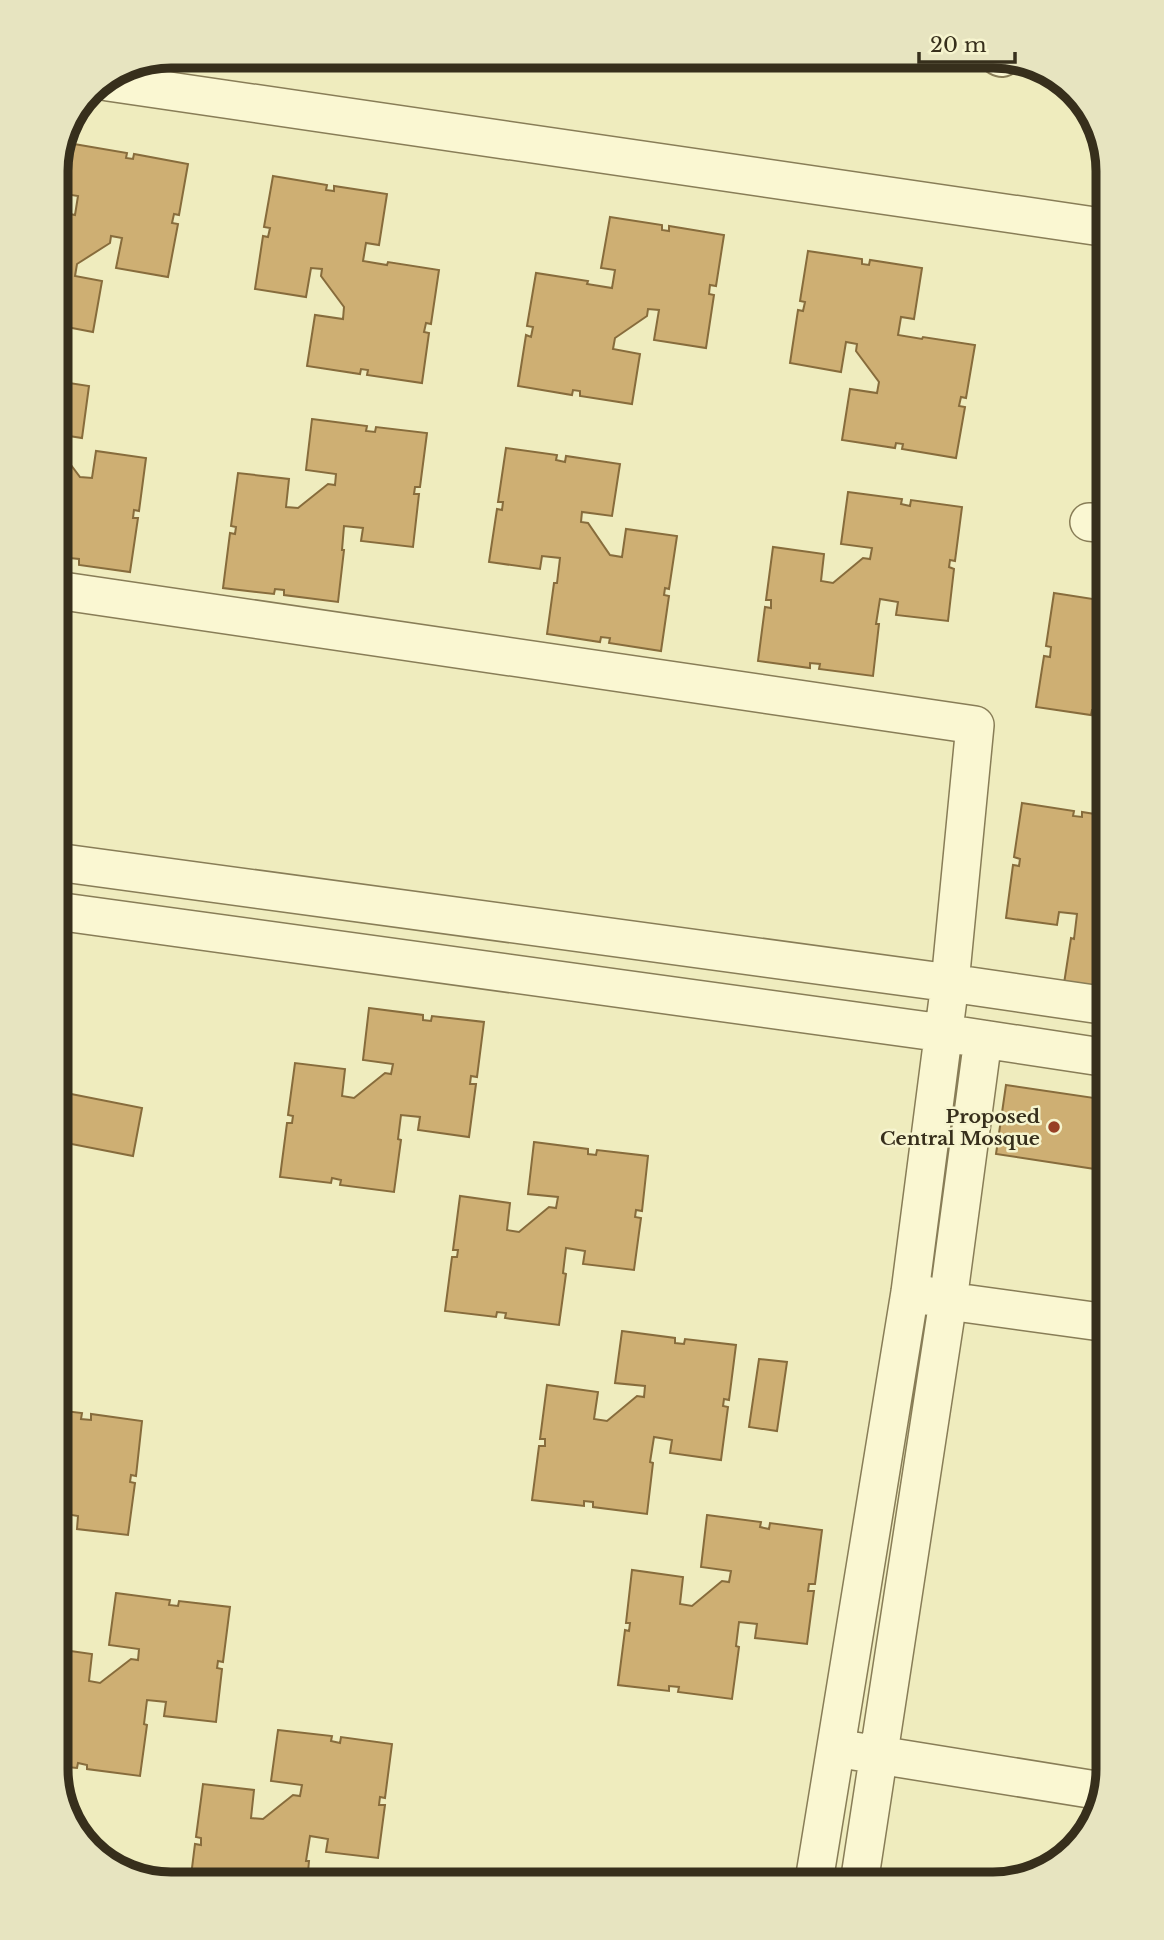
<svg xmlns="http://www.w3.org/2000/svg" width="1164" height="1940" viewBox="0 0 1164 1940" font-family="'Libre Baskerville',serif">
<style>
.building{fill:#ceaf73;stroke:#876c3c;stroke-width:2}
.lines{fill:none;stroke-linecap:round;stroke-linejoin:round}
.minor-casing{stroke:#887d57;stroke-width:40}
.tertiary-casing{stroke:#887d57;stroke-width:42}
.minor{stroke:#faf7d2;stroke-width:37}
.tertiary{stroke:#faf7d2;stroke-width:38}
.poi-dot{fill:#984025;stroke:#f6f4ce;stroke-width:2.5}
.labels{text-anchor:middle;stroke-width:5;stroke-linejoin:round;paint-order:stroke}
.poi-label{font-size:19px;font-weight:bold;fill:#372f1c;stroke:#f6f4ce;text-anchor:end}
.rim{fill:none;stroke:#372f1c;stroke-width:9}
</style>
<rect width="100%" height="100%" fill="#efecbe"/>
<path class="building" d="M 74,144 L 127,153 L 126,158 L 133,159 L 134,154 L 188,164 L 179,215 L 174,214 L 172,223 L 178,224 L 168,277 L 116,268 L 122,238 L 111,236 L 110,243 L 77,264 L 75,276 L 102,281 L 93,332 L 56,325 L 56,211 L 75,215 L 78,196 L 65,194 Z
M 273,176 L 327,185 L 326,190 L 334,191 L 334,186 L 387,194 L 379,245 L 366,243 L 363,261 L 387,265 L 388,262 L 439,270 L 431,324 L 426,323 L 424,332 L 429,333 L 422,383 L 367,375 L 368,370 L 361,369 L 360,374 L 307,366 L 315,315 L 343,319 L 344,307 L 321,276 L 322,269 L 311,268 L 306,297 L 255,289 L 263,236 L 268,237 L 270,228 L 264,227 Z
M 610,217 L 662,225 L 662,230 L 669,231 L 669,226 L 724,235 L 716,286 L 710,285 L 709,294 L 714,295 L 706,348 L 654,340 L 659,310 L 648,309 L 647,316 L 615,338 L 613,349 L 640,354 L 632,404 L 580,396 L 580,391 L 573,390 L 572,395 L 518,386 L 526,335 L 531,337 L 533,327 L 527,326 L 536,273 L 588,281 L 587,284 L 612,288 L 615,270 L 601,268 Z
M 808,251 L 862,259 L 862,264 L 869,265 L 870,260 L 922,268 L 914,319 L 901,317 L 898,335 L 922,339 L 923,337 L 975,345 L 966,398 L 961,397 L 959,406 L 965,407 L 956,458 L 902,449 L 903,444 L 896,443 L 895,448 L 842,440 L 850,389 L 877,393 L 879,382 L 856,351 L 857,344 L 846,342 L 841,372 L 790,363 L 798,310 L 803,311 L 805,302 L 800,301 Z
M 56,381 L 89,386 L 82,438 L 56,434 Z
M 312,419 L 367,426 L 366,431 L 375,432 L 376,427 L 427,433 L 420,487 L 415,487 L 414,494 L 419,494 L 413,547 L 361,541 L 363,528 L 344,526 L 342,550 L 344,550 L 338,602 L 284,595 L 284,590 L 275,589 L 274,594 L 223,588 L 230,533 L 235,534 L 236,527 L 231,526 L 238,473 L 289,479 L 286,507 L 298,508 L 328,484 L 335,485 L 336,474 L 306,470 Z
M 56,445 L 80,477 L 92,478 L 96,451 L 146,458 L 139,511 L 134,510 L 133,518 L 138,518 L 130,572 L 79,565 L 79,559 L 70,558 L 70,564 L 56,562 Z
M 506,448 L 557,455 L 556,460 L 565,462 L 566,456 L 620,464 L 612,516 L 582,512 L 581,522 L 588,523 L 610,555 L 622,557 L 626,529 L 677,536 L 669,589 L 665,588 L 664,595 L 669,596 L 661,651 L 609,643 L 610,638 L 601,637 L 600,642 L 547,634 L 554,583 L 557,583 L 560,558 L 542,556 L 540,569 L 489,562 L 497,509 L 502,510 L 503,502 L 498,502 Z
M 848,492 L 902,499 L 901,504 L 910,506 L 911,500 L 962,507 L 955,561 L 950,560 L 949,567 L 954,569 L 948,621 L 896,615 L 898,602 L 880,599 L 876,624 L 879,624 L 873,676 L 819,669 L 820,664 L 810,663 L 810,668 L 758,661 L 765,607 L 771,608 L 771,600 L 766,600 L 773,547 L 824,554 L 821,581 L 833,583 L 863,558 L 870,559 L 872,548 L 841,544 Z
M 1054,593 L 1106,601 L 1106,604 L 1108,604 L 1108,718 L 1098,716 L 1099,711 L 1092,710 L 1091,715 L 1036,707 L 1044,656 L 1050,657 L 1051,647 L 1046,646 Z
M 1022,803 L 1074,811 L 1073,816 L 1082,817 L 1082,812 L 1108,816 L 1108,868 L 1099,867 L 1097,878 L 1104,879 L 1108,884 L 1108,996 L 1063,990 L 1071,938 L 1074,939 L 1077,914 L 1059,912 L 1057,925 L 1006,918 L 1013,865 L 1019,866 L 1020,859 L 1014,857 Z
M 369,1008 L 423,1015 L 423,1020 L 431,1021 L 432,1016 L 484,1022 L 477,1077 L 471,1076 L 470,1084 L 476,1084 L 469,1137 L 418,1130 L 420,1117 L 401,1115 L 398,1139 L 401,1140 L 394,1192 L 340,1185 L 341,1180 L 332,1178 L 331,1183 L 280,1177 L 287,1123 L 292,1123 L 293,1116 L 288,1115 L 295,1063 L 345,1069 L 342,1096 L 354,1098 L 385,1073 L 391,1074 L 393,1064 L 363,1060 Z
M 1006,1085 L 1108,1100 L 1108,1171 L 996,1154 Z
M 56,1091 L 142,1108 L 133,1156 L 56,1141 Z
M 534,1142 L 588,1149 L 588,1154 L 596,1155 L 597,1150 L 648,1156 L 642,1211 L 636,1210 L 635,1217 L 641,1218 L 634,1270 L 583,1264 L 585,1251 L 566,1248 L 563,1273 L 566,1274 L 559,1325 L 505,1318 L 506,1313 L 497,1312 L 496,1317 L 445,1311 L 452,1257 L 457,1257 L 458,1250 L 453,1250 L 460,1196 L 510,1203 L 507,1230 L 519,1232 L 549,1207 L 556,1208 L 558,1197 L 528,1194 Z
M 622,1331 L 675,1338 L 675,1343 L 684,1344 L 685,1339 L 736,1345 L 729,1400 L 724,1399 L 723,1406 L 728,1407 L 721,1460 L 670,1453 L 672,1440 L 654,1437 L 650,1462 L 653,1463 L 647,1514 L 593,1507 L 593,1502 L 584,1501 L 584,1506 L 532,1500 L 539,1446 L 545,1446 L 545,1439 L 540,1439 L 547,1385 L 598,1392 L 594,1419 L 607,1421 L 637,1396 L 644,1397 L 645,1386 L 615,1383 Z
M 759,1359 L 787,1362 L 777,1431 L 749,1427 Z
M 56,1410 L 82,1413 L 81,1419 L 91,1420 L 91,1414 L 142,1421 L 136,1476 L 131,1475 L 130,1482 L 135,1483 L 128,1535 L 77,1529 L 78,1516 L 60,1513 L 57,1538 L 59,1538 L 56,1566 Z
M 707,1515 L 761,1522 L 760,1527 L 769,1529 L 770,1523 L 822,1530 L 815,1584 L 809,1584 L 808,1591 L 814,1591 L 807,1644 L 755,1638 L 757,1624 L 739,1622 L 736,1646 L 739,1647 L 732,1699 L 678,1692 L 679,1687 L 669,1686 L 669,1691 L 618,1685 L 625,1630 L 629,1631 L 630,1623 L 626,1623 L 632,1570 L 683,1577 L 680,1604 L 692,1606 L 722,1581 L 729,1582 L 731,1571 L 701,1567 Z
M 116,1593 L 170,1600 L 169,1605 L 178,1606 L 179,1601 L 230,1607 L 223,1662 L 218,1661 L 217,1668 L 222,1669 L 216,1722 L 164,1716 L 166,1702 L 147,1700 L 144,1724 L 147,1725 L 140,1776 L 87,1769 L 87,1765 L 78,1763 L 77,1768 L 56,1766 L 56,1649 L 92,1654 L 89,1681 L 100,1683 L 131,1659 L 138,1660 L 139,1649 L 109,1645 Z
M 278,1730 L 332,1736 L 331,1741 L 340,1743 L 341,1737 L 392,1744 L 385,1798 L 380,1797 L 379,1805 L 385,1805 L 378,1858 L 326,1852 L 328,1839 L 310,1836 L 306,1861 L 309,1861 L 307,1884 L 190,1884 L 195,1844 L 201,1845 L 201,1838 L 196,1837 L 203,1784 L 254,1790 L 251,1818 L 263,1819 L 293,1795 L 300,1796 L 302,1785 L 271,1781 Z"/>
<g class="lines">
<defs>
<path id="minor" d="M 108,82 L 1108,228
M 1089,522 L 1108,524
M 56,590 L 975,725 L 950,983 L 910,1292 L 815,1875 L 821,1884
M 56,862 L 950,983 L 1108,1006
M 56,911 L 943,1033 L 1108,1058
M 925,1295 L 948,1301 L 1108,1323
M 854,1751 L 1102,1791
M 855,1884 L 860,1877 L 948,1301 L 983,1039"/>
<path id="tertiary" d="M 999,56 L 1002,57"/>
</defs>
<use href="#minor" class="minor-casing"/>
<use href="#tertiary" class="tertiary-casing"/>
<use href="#minor" class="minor"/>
<use href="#tertiary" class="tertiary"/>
</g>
<circle class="poi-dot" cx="1054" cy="1127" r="7"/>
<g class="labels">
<g class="poi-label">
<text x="1040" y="1123">Proposed<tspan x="1040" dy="22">Central Mosque</tspan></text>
</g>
</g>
<path d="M0 0H1164V1940H0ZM171 68H993A103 103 0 0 1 1096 171V1769A103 103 0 0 1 993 1872H171A103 103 0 0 1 68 1769V171A103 103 0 0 1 171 68Z" fill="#e7e4c0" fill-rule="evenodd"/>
<path class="rim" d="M171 68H993A103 103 0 0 1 1096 171V1769A103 103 0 0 1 993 1872H171A103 103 0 0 1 68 1769V171A103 103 0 0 1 171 68Z"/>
<path d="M919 52v10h96v-10" fill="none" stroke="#372f1c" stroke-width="3.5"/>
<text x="930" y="52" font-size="21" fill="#372f1c" stroke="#f6f4ce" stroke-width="5" paint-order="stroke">20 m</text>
</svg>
